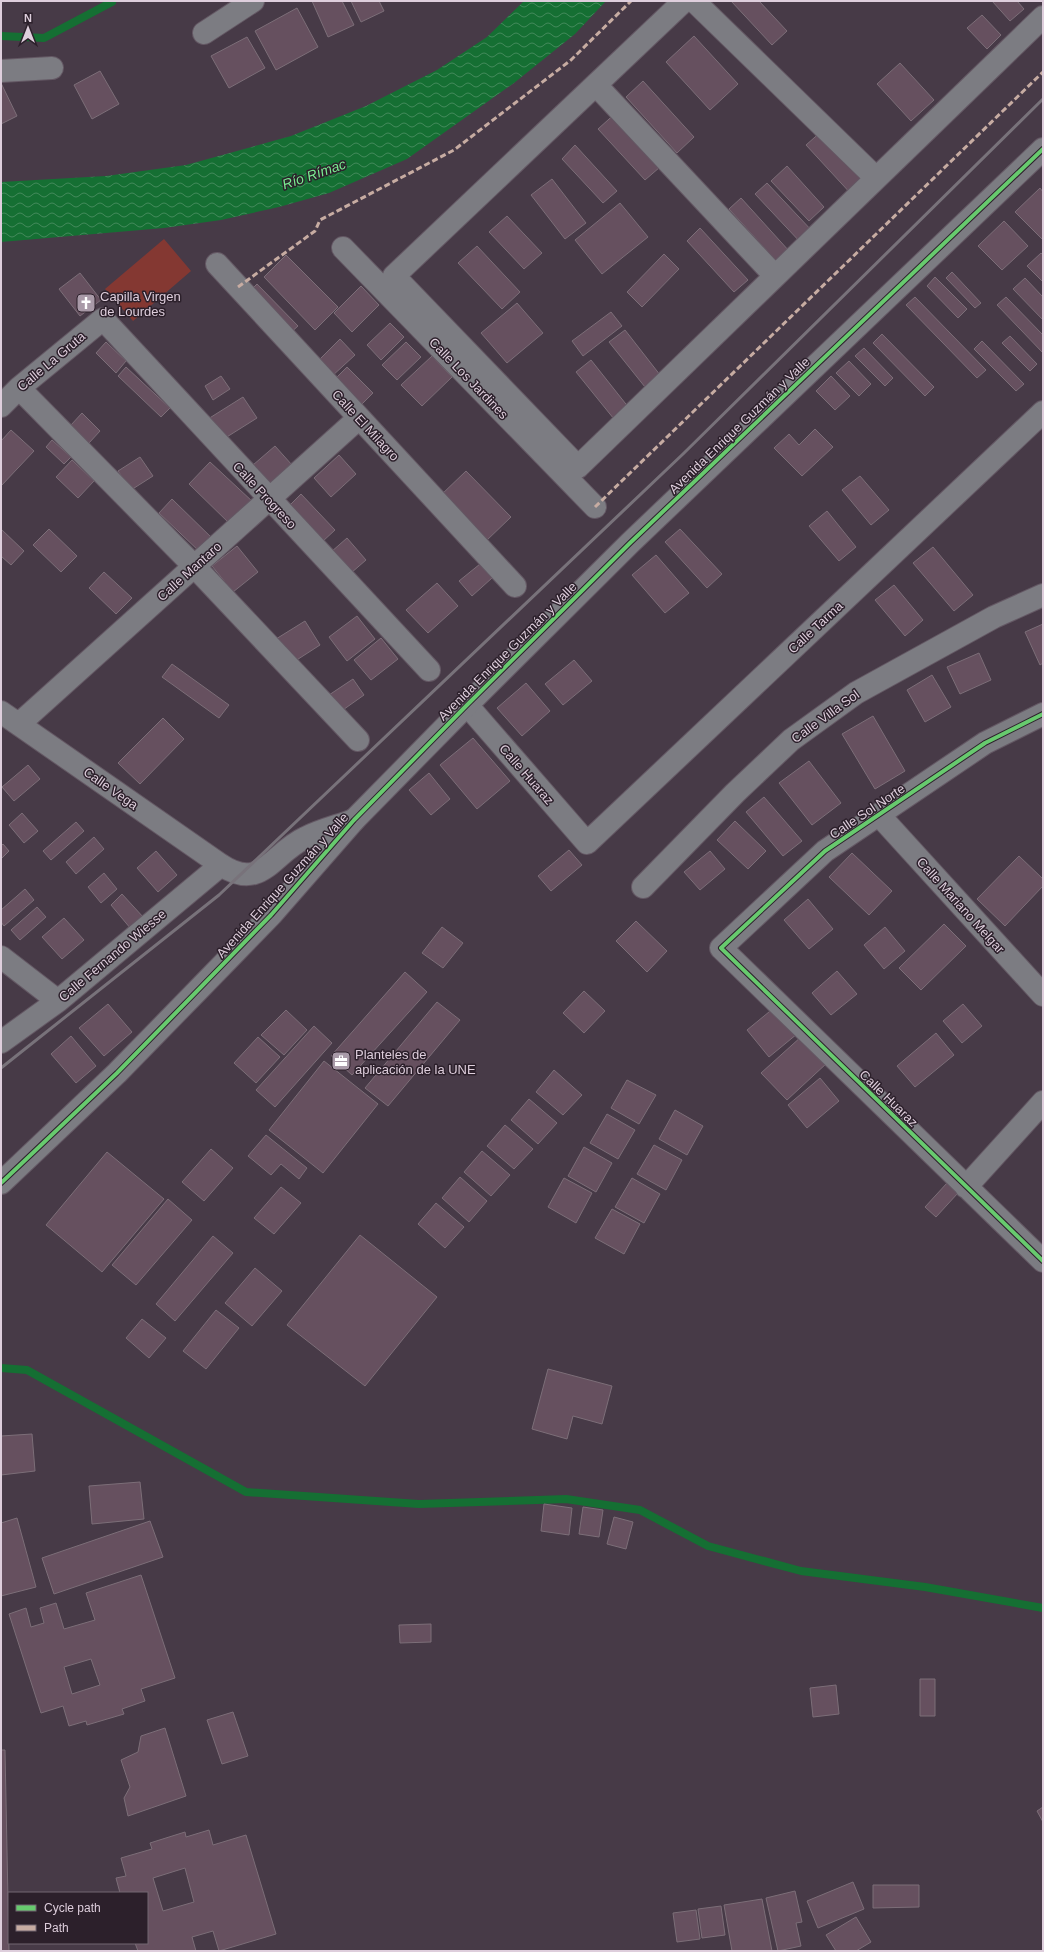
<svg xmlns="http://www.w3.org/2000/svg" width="1044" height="1952" viewBox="0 0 1044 1952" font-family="Helvetica,sans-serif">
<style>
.pitch{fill:#843832}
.water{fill:url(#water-waves)}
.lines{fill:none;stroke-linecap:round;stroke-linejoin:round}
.stream{stroke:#156f33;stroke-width:8}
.building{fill:#66505f;stroke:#7c6e78;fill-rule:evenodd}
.minor-casing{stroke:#645864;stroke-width:24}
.tertiary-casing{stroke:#645864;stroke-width:24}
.minor{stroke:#7c7c82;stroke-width:22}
.tertiary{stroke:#7c7c82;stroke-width:22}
.rail{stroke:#78727a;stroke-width:3}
.quiet{stroke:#c7aca2;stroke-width:3;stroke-dasharray:6 3;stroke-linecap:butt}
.cycleway-casing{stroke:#2c202b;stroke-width:6}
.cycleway{stroke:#67ca6e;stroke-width:4}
.labels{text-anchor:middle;stroke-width:3;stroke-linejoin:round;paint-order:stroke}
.poi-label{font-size:13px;fill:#decedc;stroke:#2c202b;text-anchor:start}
.street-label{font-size:13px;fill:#decedc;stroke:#2c202b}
.water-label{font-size:14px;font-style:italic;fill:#79ea90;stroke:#2c202b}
</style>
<defs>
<pattern id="water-waves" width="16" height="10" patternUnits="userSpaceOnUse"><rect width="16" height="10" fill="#156f33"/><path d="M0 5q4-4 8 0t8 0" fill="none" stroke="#42895a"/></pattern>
</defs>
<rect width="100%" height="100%" fill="#473a47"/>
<path class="pitch" d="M 164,239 L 191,271 L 133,321 L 105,289 Z"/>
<path class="water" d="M 524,1 L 606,1 L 575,34 L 514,83 L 407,159 L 329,193 L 279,207 L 221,220 L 164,228 L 1,242 L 1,182 L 106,176 L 186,165 L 291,136 L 366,106 L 437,70 L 487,37 Z"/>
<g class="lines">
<path class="stream" d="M 1,36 L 44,38 L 112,2
M 1,1368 L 27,1370 L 246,1492 L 419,1504 L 566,1499 L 640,1510 L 708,1546 L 801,1571 L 925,1587 L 1043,1608"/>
</g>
<path class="building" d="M 312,1 L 342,1 L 354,25 L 328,37 Z
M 351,1 L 379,1 L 384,11 L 361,22 Z
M 731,1 L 759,1 L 787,31 L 772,45 Z
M 992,1 L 1017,1 L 1024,9 L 1010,21 Z
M 297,8 L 318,47 L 276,70 L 255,31 Z
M 982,15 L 1001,35 L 987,49 L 967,28 Z
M 694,36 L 738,84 L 710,110 L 666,62 Z
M 247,37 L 265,68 L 229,88 L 211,56 Z
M 900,63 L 934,100 L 911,121 L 877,84 Z
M 100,71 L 119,104 L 92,119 L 74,85 Z
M 643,81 L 694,137 L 677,153 L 626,97 Z
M 1,83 L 17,116 L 1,124 Z
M 619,110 L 667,161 L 645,180 L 598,129 Z
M 823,130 L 870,181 L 853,196 L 806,145 Z
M 575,145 L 617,191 L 603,203 L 562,159 Z
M 787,166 L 824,207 L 809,221 L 771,181 Z
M 552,179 L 586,223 L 565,239 L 531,195 Z
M 767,183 L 814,233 L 802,244 L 755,194 Z
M 1040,188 L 1043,192 L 1043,240 L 1015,212 Z
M 741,198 L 790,252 L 778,263 L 729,209 Z
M 620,203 L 648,237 L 602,274 L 575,240 Z
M 507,216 L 542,253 L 524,269 L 489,232 Z
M 1004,221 L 1028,246 L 1002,270 L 978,246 Z
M 700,228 L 748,280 L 734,292 L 687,241 Z
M 477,246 L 520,292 L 502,309 L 458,263 Z
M 1041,253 L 1043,255 L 1043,282 L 1027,266 Z
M 664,254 L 679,269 L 642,307 L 627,292 Z
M 286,255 L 338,307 L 315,330 L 264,277 Z
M 952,272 L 981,303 L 975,308 L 946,278 Z
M 80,273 L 101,300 L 80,316 L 59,289 Z
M 935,277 L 967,309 L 958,318 L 927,286 Z
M 1025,278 L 1043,297 L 1043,320 L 1013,289 Z
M 257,284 L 298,326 L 289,334 L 249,292 Z
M 361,286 L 379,305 L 352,332 L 334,313 Z
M 915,297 L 986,370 L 977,378 L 906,305 Z
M 1006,297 L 1043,335 L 1043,353 L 997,305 Z
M 517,303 L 543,333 L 507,363 L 481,333 Z
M 611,312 L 622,326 L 583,356 L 572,341 Z
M 390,323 L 404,337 L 381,360 L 367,345 Z
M 625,330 L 664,380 L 649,392 L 609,342 Z
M 882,334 L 934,387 L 925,396 L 873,343 Z
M 1010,336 L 1037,364 L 1030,371 L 1002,343 Z
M 340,339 L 355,355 L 331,377 L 317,362 Z
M 982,341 L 1024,384 L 1016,391 L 974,349 Z
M 106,342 L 126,361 L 116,373 L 96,353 Z
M 406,342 L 421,357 L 397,380 L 382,365 Z
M 864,348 L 893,378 L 885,386 L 855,356 Z
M 432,356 L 452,377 L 422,406 L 401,385 Z
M 591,360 L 633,413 L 618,424 L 576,372 Z
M 849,361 L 871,384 L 859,396 L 836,373 Z
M 126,367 L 170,408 L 161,417 L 118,376 Z
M 347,367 L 373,393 L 358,408 L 332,382 Z
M 221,376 L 230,389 L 213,400 L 205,386 Z
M 831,376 L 850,396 L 835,410 L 816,391 Z
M 243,397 L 257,418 L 222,440 L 208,419 Z
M 82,413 L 100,431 L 89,443 L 71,425 Z
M 815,429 L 833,447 L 802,476 L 774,448 L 789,434 L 799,445 Z
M 11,430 L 34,451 L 1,486 L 1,441 Z
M 52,440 L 71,457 L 64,464 L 46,447 Z
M 275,446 L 292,465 L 269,484 L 253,465 Z
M 339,455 L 356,474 L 331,497 L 314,478 Z
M 140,457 L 153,476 L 131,490 L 118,471 Z
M 72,460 L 94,481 L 78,498 L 56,477 Z
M 210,462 L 253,502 L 231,525 L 189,484 Z
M 466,471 L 511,517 L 485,542 L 440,496 Z
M 860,476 L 889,510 L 871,525 L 842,490 Z
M 301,494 L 335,530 L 322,542 L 288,507 Z
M 172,499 L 214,540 L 201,553 L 159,513 Z
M 827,511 L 856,547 L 839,561 L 809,526 Z
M 1,529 L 24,551 L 11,565 L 1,556 Z
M 49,529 L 77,556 L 61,572 L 33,545 Z
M 680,529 L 722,574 L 707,588 L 665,542 Z
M 347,538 L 366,560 L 351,573 L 331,552 Z
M 237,546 L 258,572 L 233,592 L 212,566 Z
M 933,547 L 973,595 L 954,611 L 913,563 Z
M 656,555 L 689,593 L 665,613 L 632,575 Z
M 480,564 L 492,578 L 472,596 L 459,581 Z
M 104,572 L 132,598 L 116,614 L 89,588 Z
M 437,583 L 458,606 L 428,633 L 406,610 Z
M 894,585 L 923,620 L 905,636 L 875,600 Z
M 357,616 L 375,639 L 347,661 L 329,637 Z
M 305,621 L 320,645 L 292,663 L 276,639 Z
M 1043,624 L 1043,663 L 1040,665 L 1025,632 Z
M 381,638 L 398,659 L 371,680 L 354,660 Z
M 979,653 L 991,680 L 960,694 L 947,667 Z
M 574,660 L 592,681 L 563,705 L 545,684 Z
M 172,664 L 229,705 L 219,718 L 162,677 Z
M 932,675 L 951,707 L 925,722 L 907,690 Z
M 353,679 L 364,695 L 340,712 L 329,695 Z
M 526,683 L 550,711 L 522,736 L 497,708 Z
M 873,716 L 905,771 L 875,789 L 842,734 Z
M 163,718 L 184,739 L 140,784 L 118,763 Z
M 473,738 L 510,781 L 477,809 L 440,765 Z
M 809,761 L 841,803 L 812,825 L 779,783 Z
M 28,765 L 40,779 L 14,801 L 2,787 Z
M 429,773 L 450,799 L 431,815 L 409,790 Z
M 764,797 L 802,841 L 783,856 L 746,812 Z
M 22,813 L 38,831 L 24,843 L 9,825 Z
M 735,821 L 766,851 L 748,869 L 717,840 Z
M 76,822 L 84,831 L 51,860 L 43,851 Z
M 94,837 L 104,849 L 76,874 L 66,862 Z
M 3,844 L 9,851 L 1,859 L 1,846 Z
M 569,850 L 582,865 L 551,891 L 538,876 Z
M 156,851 L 177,875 L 158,892 L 137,868 Z
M 710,851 L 725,869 L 700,890 L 684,872 Z
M 852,853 L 892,891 L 869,915 L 829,877 Z
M 1019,856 L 1043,879 L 1043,886 L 1005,926 L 977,899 Z
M 104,873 L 117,889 L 101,903 L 88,887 Z
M 25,889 L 34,900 L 4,926 L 1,922 L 1,910 Z
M 122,894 L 144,918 L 131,929 L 111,905 Z
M 808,899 L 833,929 L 809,949 L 784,920 Z
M 37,907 L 46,917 L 20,940 L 11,930 Z
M 64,918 L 84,940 L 62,959 L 42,937 Z
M 636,921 L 667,951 L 647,972 L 616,941 Z
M 944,924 L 966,946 L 921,990 L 899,968 Z
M 442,927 L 463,943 L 443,968 L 422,953 Z
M 885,927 L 905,951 L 884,969 L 864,945 Z
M 837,971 L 857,994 L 831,1015 L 812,993 Z
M 405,972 L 427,992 L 352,1075 L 331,1056 Z
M 584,991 L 605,1011 L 584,1033 L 563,1013 Z
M 437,1002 L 460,1020 L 388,1106 L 365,1088 Z
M 108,1004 L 132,1032 L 104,1056 L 79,1028 Z
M 963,1004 L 982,1026 L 962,1043 L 943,1021 Z
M 775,1007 L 797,1034 L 769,1057 L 747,1030 Z
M 286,1010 L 307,1030 L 284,1055 L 261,1035 Z
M 314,1026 L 332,1043 L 275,1107 L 256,1090 Z
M 936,1033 L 954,1055 L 915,1087 L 897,1066 Z
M 71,1036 L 96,1066 L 76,1083 L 51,1054 Z
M 802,1036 L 827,1063 L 787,1100 L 761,1073 Z
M 258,1037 L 280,1057 L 256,1083 L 234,1063 Z
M 324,1061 L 378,1104 L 323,1173 L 269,1130 Z
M 554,1070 L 582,1095 L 563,1115 L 536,1092 Z
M 820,1078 L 839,1101 L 807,1128 L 788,1105 Z
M 627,1080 L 656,1095 L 639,1124 L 611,1108 Z
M 529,1099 L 557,1123 L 538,1144 L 511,1120 Z
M 675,1110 L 703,1126 L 687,1155 L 659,1139 Z
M 607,1114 L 635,1130 L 618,1159 L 590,1143 Z
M 505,1125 L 533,1149 L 514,1169 L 487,1146 Z
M 266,1135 L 307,1168 L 299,1179 L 281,1164 L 271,1175 L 248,1156 Z
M 654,1145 L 682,1160 L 666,1190 L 637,1174 Z
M 584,1147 L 612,1163 L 596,1192 L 568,1176 Z
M 211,1149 L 233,1168 L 204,1201 L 182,1182 Z
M 482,1151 L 510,1175 L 491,1196 L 464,1172 Z
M 107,1152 L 164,1199 L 102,1272 L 46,1225 Z
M 460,1177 L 487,1201 L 469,1222 L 442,1198 Z
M 564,1178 L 592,1193 L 576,1223 L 548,1207 Z
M 632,1178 L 660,1194 L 644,1223 L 615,1207 Z
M 947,1183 L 958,1193 L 936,1217 L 925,1207 Z
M 281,1187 L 301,1203 L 274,1234 L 254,1218 Z
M 168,1199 L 192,1220 L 136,1285 L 112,1265 Z
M 436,1203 L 464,1227 L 445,1248 L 418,1224 Z
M 612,1209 L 640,1224 L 624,1254 L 595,1238 Z
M 360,1235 L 437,1297 L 365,1386 L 287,1325 Z
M 213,1236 L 233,1253 L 175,1321 L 156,1304 Z
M 255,1268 L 282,1291 L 252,1326 L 225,1303 Z
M 216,1310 L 239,1328 L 206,1369 L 183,1351 Z
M 142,1319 L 166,1338 L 149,1358 L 126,1338 Z
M 548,1369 L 612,1386 L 602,1424 L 573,1416 L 567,1439 L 532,1429 Z
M 32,1434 L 35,1471 L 1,1475 L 1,1436 Z
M 140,1482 L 144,1519 L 92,1524 L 89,1486 Z
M 544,1504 L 572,1508 L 569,1535 L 541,1531 Z
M 583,1507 L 603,1510 L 599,1537 L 579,1534 Z
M 614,1517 L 633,1522 L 626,1549 L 607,1544 Z
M 17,1518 L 36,1587 L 1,1596 L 1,1523 Z
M 150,1521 L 163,1557 L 54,1594 L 42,1558 Z
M 141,1575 L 175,1678 L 141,1689 L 145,1701 L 122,1709 L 124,1714 L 87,1725 L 86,1721 L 69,1726 L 63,1706 L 41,1713 L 9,1614 L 26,1608 L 31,1627 L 44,1623 L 40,1608 L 56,1603 L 64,1629 L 95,1620 L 86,1593 ZM 91,1659 L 100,1685 L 72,1694 L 64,1667 Z
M 431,1624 L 431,1642 L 400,1643 L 399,1625 Z
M 920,1679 L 935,1679 L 935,1716 L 920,1716 Z
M 836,1685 L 839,1714 L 813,1717 L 810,1688 Z
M 233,1712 L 248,1756 L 222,1764 L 207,1720 Z
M 165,1728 L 186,1796 L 128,1816 L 124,1798 L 130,1787 L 121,1760 L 138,1752 L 141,1736 Z
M 1,1750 L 5,1750 L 9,1951 L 1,1951 Z
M 1043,1807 L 1043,1822 L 1037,1811 Z
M 209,1830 L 213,1845 L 246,1835 L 276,1934 L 219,1951 L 213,1931 L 192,1937 L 196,1951 L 138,1951 L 135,1943 L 147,1943 L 147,1893 L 120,1893 L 116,1878 L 126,1876 L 121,1858 L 152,1849 L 150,1843 L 185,1832 L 186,1837 ZM 185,1868 L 194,1902 L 163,1911 L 153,1878 Z
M 853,1882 L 864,1909 L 818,1928 L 807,1901 Z
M 873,1885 L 919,1885 L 919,1907 L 873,1908 Z
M 795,1891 L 802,1922 L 796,1923 L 801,1946 L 778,1951 L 766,1898 Z
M 762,1899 L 772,1951 L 732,1951 L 724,1905 Z
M 721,1906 L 725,1935 L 702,1938 L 698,1909 Z
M 696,1910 L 700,1939 L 677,1942 L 673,1913 Z
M 856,1917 L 871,1942 L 856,1951 L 836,1951 L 826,1935 Z"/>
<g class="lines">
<defs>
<path id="minor" d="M 684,1 L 394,276 L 578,467 L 1043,17
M 694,1 L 876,178
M 1,71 L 52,68
M 596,85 L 775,276
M 343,248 L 595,507
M 217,264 L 515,586
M 19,388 L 194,566 L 358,740
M 1,406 L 19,388 L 103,319 L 429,670
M 467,705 L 587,843 L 1043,412
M 1,712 L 221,865 C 262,892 272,853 305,838 C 320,830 338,826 354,820
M 1043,714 L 985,743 L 825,851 L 721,948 L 1043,1261
M 19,724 L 359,418
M 879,815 L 1043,995
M 643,887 L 735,793 L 791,740 L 856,693 L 994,617 L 1043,595
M 1,957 L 58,1001
M 1,1042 L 58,1001 L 221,865
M 966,1187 L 1043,1102"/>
<path id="tertiary" d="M 204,33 L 253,1
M 1,1183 L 117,1073 L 200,988 L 271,915 L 354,820 L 467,705 L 630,543 L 1043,149"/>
</defs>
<use href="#minor" class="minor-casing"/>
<use href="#tertiary" class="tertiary-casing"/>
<use href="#minor" class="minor"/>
<use href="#tertiary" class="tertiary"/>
<path class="rail" d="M 1,1068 L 219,895 L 683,454 L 1043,99"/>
<path class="quiet" d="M 238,287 L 315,231 L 320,220 L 454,150 L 571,60 L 631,1
M 595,507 L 1043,72"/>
<defs>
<path id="cycleway" d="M 1043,714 L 985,743 L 825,851 L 721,948 L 1043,1261
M 1,1183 L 117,1073 L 200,988 L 271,915 L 354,820 L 467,705 L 630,543 L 1043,149"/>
</defs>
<use href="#cycleway" class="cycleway-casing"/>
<use href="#cycleway" class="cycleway"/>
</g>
<defs>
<symbol id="church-square" viewBox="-11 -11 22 22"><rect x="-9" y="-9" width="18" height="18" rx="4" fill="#a99aa8" stroke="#2c202b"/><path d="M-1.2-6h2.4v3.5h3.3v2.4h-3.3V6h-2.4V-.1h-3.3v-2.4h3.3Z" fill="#fff"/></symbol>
<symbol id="office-square" viewBox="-11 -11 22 22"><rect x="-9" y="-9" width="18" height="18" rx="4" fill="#a99aa8" stroke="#2c202b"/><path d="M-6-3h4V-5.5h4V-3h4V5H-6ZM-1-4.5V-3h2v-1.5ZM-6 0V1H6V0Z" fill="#fff"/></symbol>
</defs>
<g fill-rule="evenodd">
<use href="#church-square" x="75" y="292" width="22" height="22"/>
<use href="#office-square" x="330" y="1050" width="22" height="22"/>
</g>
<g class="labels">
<g class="poi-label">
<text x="100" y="301">Capilla Virgen<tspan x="100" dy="15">de Lourdes</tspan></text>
<text x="355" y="1059">Planteles de<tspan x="355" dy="15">aplicación de la UNE</tspan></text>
</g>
<g class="street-label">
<text transform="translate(51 361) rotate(-40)" y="5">Calle La Gruta</text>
<text transform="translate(469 378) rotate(46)" y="5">Calle Los Jardines</text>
<text transform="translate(366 425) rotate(47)" y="5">Calle El Milagro</text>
<text transform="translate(739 425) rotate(-44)" y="5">Avenida Enrique Guzmán y Valle</text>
<text transform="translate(265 495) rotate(47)" y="5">Calle Progreso</text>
<text transform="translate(189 571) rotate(-42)" y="5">Calle Mantaro</text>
<text transform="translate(815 627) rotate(-43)" y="5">Calle Tarma</text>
<text transform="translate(507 651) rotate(-45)" y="5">Avenida Enrique Guzmán y Valle</text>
<text transform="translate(825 716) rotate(-36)" y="5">Calle Villa Sol</text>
<text transform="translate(527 774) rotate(49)" y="5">Calle Huaraz</text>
<text transform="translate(111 788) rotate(35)" y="5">Calle Vega</text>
<text transform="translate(867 811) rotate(-34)" y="5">Calle Sol Norte</text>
<text transform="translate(282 885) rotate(-48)" y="5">Avenida Enrique Guzmán y Valle</text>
<text transform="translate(961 905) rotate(48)" y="5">Calle Mariano Melgar</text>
<text transform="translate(112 955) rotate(-40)" y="5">Calle Fernando Wiesse</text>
<text transform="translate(889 1098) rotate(44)" y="5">Calle Huaraz</text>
</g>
<g class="water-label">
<text transform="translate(314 174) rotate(-19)" y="5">Río Rímac</text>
</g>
</g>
<rect width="1044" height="1952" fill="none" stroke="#decedc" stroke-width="4"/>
<rect x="8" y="1892" width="140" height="52" fill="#2c202b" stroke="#736672"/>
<rect x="16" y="1905" width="20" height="6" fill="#67ca6e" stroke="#736672"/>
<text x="44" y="1912" font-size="12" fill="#decedc">Cycle path</text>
<rect x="16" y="1925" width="20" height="6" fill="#c7aca2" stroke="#736672"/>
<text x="44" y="1932" font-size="12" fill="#decedc">Path</text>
<g transform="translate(28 28)" stroke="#2c202b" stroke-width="3" paint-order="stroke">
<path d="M0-3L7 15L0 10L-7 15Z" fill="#decedc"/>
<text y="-6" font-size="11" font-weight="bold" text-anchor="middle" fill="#decedc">N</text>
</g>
</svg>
